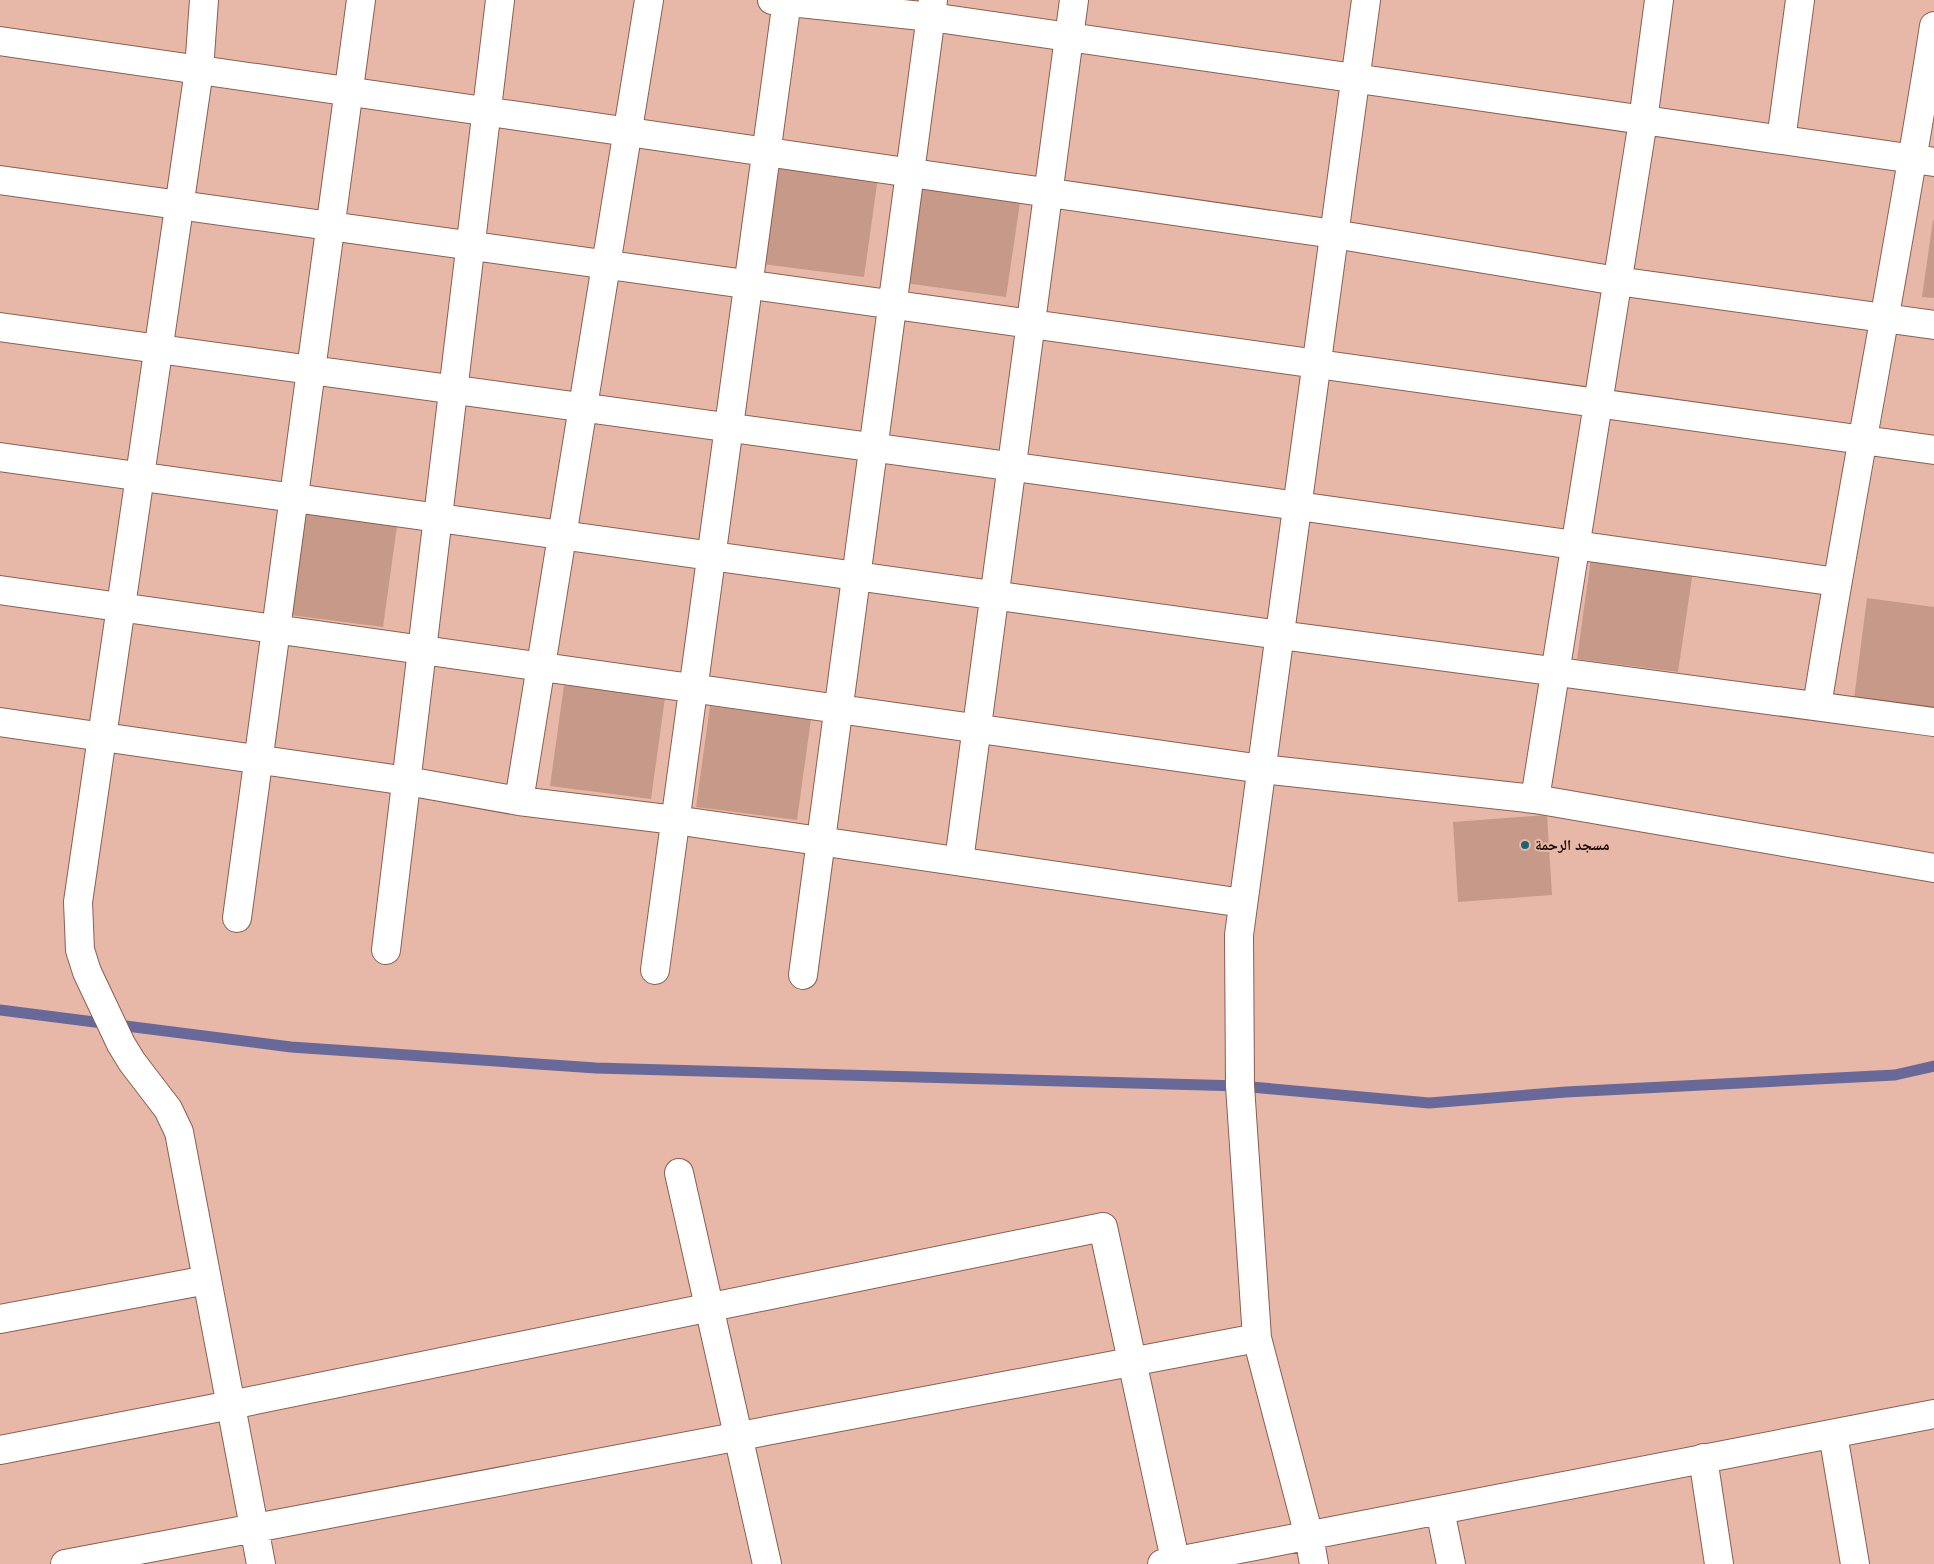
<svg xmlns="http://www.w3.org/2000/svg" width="1934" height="1564" viewBox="0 0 1934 1564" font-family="Merriweather,'Noto Naskh Arabic',serif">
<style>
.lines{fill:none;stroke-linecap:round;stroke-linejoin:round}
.stream{stroke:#696999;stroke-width:11}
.building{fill:#c69989}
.minor-casing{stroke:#895f51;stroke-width:30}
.minor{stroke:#fff;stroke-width:28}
.poi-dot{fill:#1e6274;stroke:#e7b8a8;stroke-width:2}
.labels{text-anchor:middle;stroke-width:4;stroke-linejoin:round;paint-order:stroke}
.poi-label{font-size:15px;font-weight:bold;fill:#1e0e08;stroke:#e7b8a8;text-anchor:start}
</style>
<rect width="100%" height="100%" fill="#e7b8a8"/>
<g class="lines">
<path class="stream" d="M 0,1010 L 291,1047 L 596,1068 L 1240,1086 L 1429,1103 L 1566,1092 L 1895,1075 L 1934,1066"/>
</g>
<path class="building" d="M 776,163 L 878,177 L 864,277 L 762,264 Z
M 919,182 L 1021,196 L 1006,297 L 905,283 Z
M 1933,220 L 1934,220 L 1934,298 L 1922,297 Z
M 296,513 L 397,526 L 383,627 L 282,614 Z
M 1591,558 L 1693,571 L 1678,672 L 1577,659 Z
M 1867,598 L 1934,607 L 1934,710 L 1854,699 Z
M 564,685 L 665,698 L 651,799 L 550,786 Z
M 710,706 L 811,719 L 797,820 L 696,807 Z
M 1547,815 L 1552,895 L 1458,902 L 1453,822 Z"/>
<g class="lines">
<defs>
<path id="minor" d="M 204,0 L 199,70 L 78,902 L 80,950 L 87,972 L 121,1044 L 132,1062 L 168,1109 L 179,1132 L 261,1564
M 772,0 L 931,17 L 1934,162
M 0,41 L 1334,234 L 1617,281 L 1934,325
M 1781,140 L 1800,0
M 0,180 L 1934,450
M 0,327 L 1298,506 L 1837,582
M 0,457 L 1280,635 L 1934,722
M 0,590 L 1262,769 L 1535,799 L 1934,868
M 1817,706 C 1853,479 1899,253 1934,26
M 0,722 L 407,781 L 519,801 L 675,820 L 1243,903
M 1535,799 L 1643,121 L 1659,0
M 519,801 L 649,0
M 959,861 L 1074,0
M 237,918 L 361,0
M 386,950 L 500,0
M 655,970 L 787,0
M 803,975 L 933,0
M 679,1173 L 767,1564
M 0,1319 L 207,1280
M 1833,1434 L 1855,1564
M 0,1450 L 231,1405 L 1103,1227 L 1176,1564
M 1703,1458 L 1719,1564
M 1440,1510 L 1451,1564
M 65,1564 L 1257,1338
M 1162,1564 L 1934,1414
M 1314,1564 L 1309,1536 L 1257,1338 L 1240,1086 L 1239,935 L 1366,0"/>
</defs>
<use href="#minor" class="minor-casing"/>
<use href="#minor" class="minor"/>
</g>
<circle class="poi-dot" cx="1525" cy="845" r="5"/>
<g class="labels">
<g class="poi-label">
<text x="1535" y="850">مسجد الرحمة</text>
</g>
</g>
</svg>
